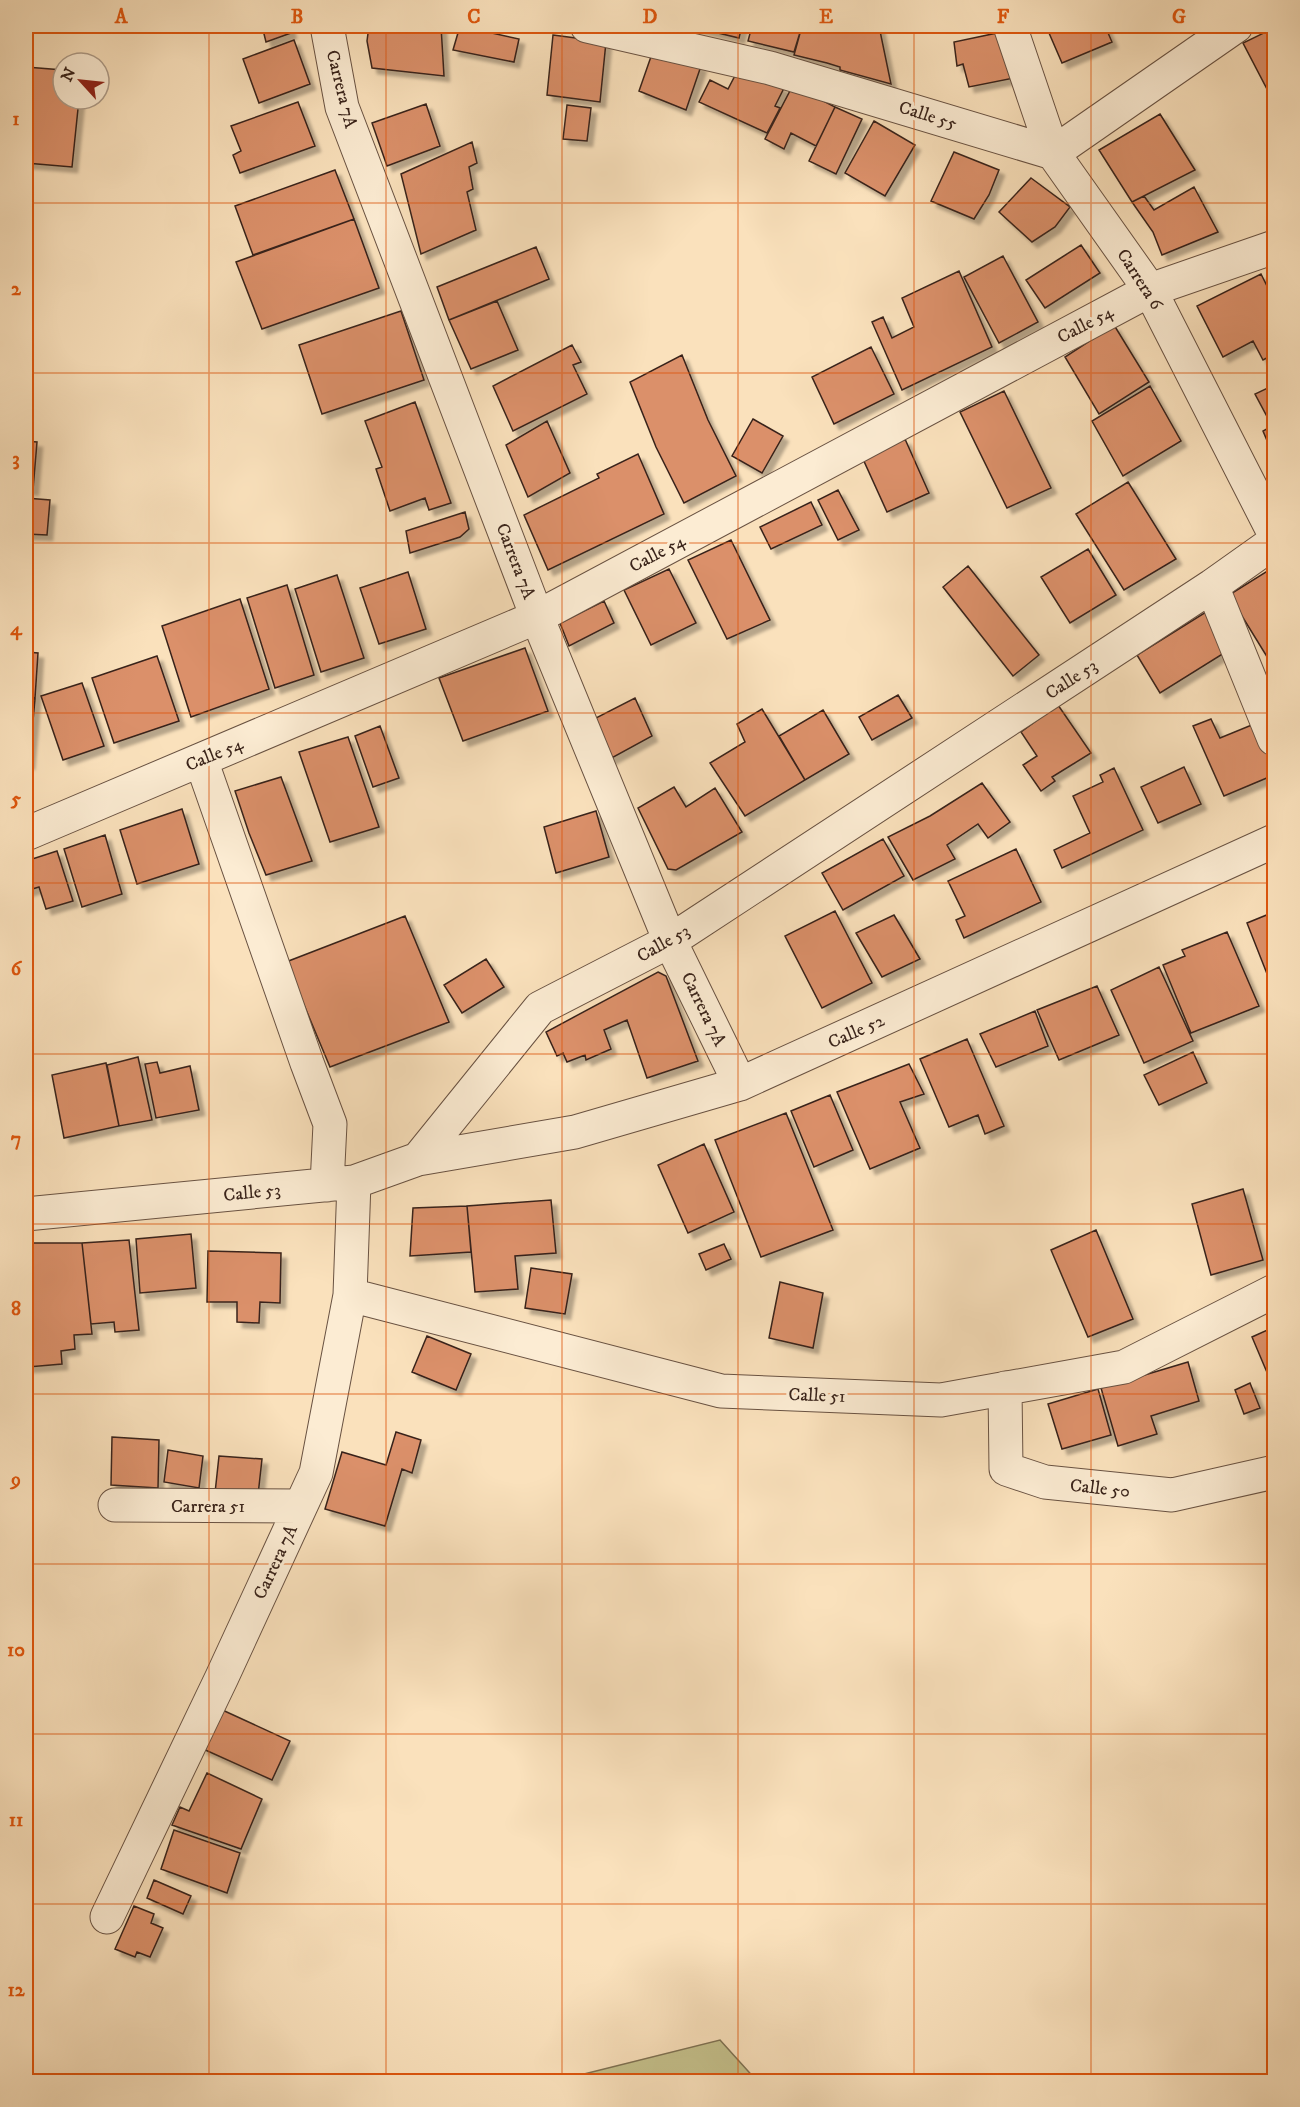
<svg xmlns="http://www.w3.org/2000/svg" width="1300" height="2107" viewBox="0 0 1300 2107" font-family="'IM FELL DW Pica',serif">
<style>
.green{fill:#c5c18c;stroke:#7f7253;stroke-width:1.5}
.building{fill:#db906a;stroke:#39231a;stroke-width:1.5;filter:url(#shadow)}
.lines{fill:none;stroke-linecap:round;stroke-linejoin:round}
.minor-casing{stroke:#695242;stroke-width:35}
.minor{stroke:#fcecd3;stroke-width:33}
.grid{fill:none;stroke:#df560d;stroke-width:1.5;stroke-opacity:0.55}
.labels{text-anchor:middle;stroke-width:6;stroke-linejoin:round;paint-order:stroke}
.street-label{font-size:18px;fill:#39231a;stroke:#fcecd3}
.neatline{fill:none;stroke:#df560d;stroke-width:2}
.grid-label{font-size:20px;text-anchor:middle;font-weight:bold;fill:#df560d}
</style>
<defs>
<filter id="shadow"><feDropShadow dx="5.5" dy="5.5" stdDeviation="1.5" flood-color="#0004"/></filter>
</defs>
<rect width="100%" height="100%" fill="#fae1bc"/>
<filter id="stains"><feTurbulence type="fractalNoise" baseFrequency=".00333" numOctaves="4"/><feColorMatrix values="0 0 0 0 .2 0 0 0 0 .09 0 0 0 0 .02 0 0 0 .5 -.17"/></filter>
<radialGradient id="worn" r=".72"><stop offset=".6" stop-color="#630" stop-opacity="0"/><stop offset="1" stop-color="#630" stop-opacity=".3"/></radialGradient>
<path class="green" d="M 720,2040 L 757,2081 L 556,2081 Z"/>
<path class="building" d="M 262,26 L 289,26 L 291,33 L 266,42 Z
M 369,26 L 441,26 L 444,76 L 372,68 L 367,41 Z
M 460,26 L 519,39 L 514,62 L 453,50 Z
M 689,26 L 742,26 L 739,38 Z
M 752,26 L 802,26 L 794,52 L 748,41 Z
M 802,26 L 879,26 L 891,84 L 840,70 L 840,67 L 827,63 L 794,55 Z
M 1046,26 L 1105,26 L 1112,42 L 1062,63 Z
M 1274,28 L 1274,88 L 1268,91 L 1243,43 Z
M 1002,32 L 1014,78 L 969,87 L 963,64 L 957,66 L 954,42 Z
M 553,35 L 606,42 L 600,102 L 547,95 Z
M 294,40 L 310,84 L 259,103 L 243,59 Z
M 654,48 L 701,66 L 686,110 L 639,91 Z
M 26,67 L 63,70 L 63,99 L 79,99 L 72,167 L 26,163 Z
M 739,68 L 784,88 L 775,106 L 780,108 L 767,133 L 699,102 L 710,80 L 728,89 Z
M 793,85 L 835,107 L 816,146 L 791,133 L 784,149 L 765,139 Z
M 298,102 L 315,146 L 240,173 L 233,155 L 241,151 L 231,126 Z
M 426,104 L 440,146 L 387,166 L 372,123 Z
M 567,105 L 591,108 L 587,141 L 563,139 Z
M 835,107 L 862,119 L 836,174 L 809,161 Z
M 1160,114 L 1195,170 L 1132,202 L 1099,150 Z
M 874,121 L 915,145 L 885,196 L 845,173 Z
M 472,142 L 477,163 L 469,167 L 473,189 L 467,192 L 476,230 L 421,254 L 401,174 Z
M 954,152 L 999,170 L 989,195 L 974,219 L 931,201 Z
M 335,170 L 354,219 L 253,255 L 235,206 Z
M 1031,178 L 1070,207 L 1055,227 L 1032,242 L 999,212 Z
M 1194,187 L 1218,232 L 1162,255 L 1153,232 L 1132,202 L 1144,196 L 1154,210 Z
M 354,219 L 379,288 L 262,329 L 236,262 Z
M 1081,245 L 1100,273 L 1045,308 L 1026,280 Z
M 536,247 L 549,279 L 449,320 L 437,287 Z
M 1003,256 L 1038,322 L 999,343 L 964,277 Z
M 959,271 L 992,347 L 902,390 L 872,322 L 883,317 L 892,338 L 914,327 L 902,298 Z
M 1261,274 L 1274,300 L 1274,354 L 1263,360 L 1253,341 L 1223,357 L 1197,306 Z
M 497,301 L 518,350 L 471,369 L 449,320 Z
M 401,311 L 424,380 L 322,414 L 299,345 Z
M 1114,325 L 1149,382 L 1099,414 L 1065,357 Z
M 572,345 L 581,362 L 573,365 L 587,394 L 513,431 L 493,386 Z
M 871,347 L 894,394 L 834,424 L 812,377 Z
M 682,355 L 708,420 L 736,476 L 684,503 L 656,447 L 630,382 Z
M 1274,385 L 1274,448 L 1271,450 L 1263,431 L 1272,426 L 1255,394 Z
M 1150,386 L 1181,441 L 1123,476 L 1092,421 Z
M 1004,391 L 1051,488 L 1007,508 L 960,412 Z
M 415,402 L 451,503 L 429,510 L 425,498 L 390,511 L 376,469 L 382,467 L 365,421 Z
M 753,419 L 783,436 L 762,473 L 732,456 Z
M 547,421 L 570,473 L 528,497 L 506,445 Z
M 905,439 L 929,493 L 887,512 L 863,459 Z
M 26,441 L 37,442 L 33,490 L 26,489 Z
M 638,454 L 664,514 L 548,570 L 524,515 L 599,478 L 597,474 Z
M 1128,482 L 1176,559 L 1124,590 L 1076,514 Z
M 838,490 L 859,530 L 838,540 L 818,500 Z
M 26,498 L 50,500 L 47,535 L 26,534 Z
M 811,502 L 822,525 L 771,549 L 760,527 Z
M 465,512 L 469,529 L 460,537 L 410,553 L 406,531 Z
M 731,540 L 770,620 L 727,639 L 688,560 Z
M 1088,549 L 1116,595 L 1070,623 L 1041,577 Z
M 968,566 L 1039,655 L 1013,676 L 943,587 Z
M 1274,567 L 1274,657 L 1269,660 L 1229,595 Z
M 669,569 L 696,623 L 651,645 L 624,590 Z
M 408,572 L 426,629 L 379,644 L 360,588 Z
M 337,575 L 364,658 L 321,672 L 295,589 Z
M 287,585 L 314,675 L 275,688 L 247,598 Z
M 240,599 L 269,689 L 191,717 L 162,626 Z
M 604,601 L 614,623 L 569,646 L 560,623 Z
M 1206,612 L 1229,650 L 1160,693 L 1137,655 Z
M 525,648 L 548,711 L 463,741 L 439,678 Z
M 26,652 L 38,653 L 35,698 L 26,697 Z
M 157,656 L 179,721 L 114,743 L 92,678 Z
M 82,683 L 104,746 L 63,760 L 41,696 Z
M 898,695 L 912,718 L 872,740 L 859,717 Z
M 635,698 L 652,736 L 608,760 L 590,721 Z
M 26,699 L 35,699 L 29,764 L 26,763 Z
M 1058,705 L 1091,753 L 1052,777 L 1055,781 L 1041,791 L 1023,765 L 1037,756 L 1021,732 Z
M 762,709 L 805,780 L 745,816 L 710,763 L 745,742 L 737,724 Z
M 823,710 L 849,754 L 805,780 L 779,736 Z
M 1211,719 L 1220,738 L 1259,722 L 1274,764 L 1274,775 L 1224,796 L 1193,726 Z
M 380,726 L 399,778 L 373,787 L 355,736 Z
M 348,737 L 379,827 L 330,842 L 299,752 Z
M 1184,767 L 1201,804 L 1158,823 L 1141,787 Z
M 1114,768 L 1143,830 L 1062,868 L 1054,850 L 1090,833 L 1073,796 L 1103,782 L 1100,775 Z
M 281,777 L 312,861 L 266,875 L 249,833 L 235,791 Z
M 982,783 L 1010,822 L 988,838 L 978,824 L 947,845 L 955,859 L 913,880 L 888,837 L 930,816 Z
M 674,787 L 686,807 L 715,788 L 742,832 L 676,870 L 668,869 L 638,808 Z
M 182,809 L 199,864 L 137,884 L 120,830 Z
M 596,811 L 609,857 L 556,873 L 544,827 Z
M 105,835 L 122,894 L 82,907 L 64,849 Z
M 883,839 L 904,876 L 843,910 L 822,873 Z
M 1016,849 L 1041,902 L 964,938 L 956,920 L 965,916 L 948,881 Z
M 57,851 L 73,901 L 46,909 L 39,887 L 26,891 L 26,861 Z
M 835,911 L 872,983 L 822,1008 L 785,936 Z
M 1274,912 L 1274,989 L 1273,989 L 1247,923 Z
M 894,915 L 920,959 L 882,977 L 856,933 Z
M 405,916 L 449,1022 L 330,1067 L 286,962 Z
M 1227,932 L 1259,1006 L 1191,1033 L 1163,965 L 1185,956 L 1182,950 Z
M 486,959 L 504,987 L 462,1013 L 444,985 Z
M 1159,967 L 1193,1041 L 1144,1063 L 1111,990 Z
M 658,972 L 666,976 L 698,1061 L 647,1078 L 627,1020 L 604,1030 L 611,1049 L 586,1060 L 585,1055 L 567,1062 L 563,1053 L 557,1056 L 546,1032 Z
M 1097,986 L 1119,1035 L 1059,1060 L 1037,1010 Z
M 1035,1011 L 1048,1046 L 996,1067 L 980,1034 Z
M 967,1039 L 1004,1126 L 985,1134 L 978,1115 L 949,1127 L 920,1059 Z
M 1193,1052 L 1207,1083 L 1159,1105 L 1144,1075 Z
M 138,1057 L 152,1120 L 119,1126 L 107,1065 Z
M 157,1062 L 160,1073 L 190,1066 L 199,1110 L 156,1118 L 145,1064 Z
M 106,1063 L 119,1126 L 64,1138 L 52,1075 Z
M 909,1064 L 924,1094 L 900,1102 L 920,1148 L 870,1169 L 837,1092 Z
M 830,1095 L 853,1150 L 814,1167 L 791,1111 Z
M 786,1113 L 833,1230 L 761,1257 L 715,1140 Z
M 704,1144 L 734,1212 L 688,1233 L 658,1165 Z
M 1243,1189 L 1263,1260 L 1211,1275 L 1192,1204 Z
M 551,1200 L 556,1253 L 515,1256 L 518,1289 L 475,1292 L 467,1206 Z
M 467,1206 L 471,1252 L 410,1256 L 413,1208 Z
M 1096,1230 L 1133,1319 L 1088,1337 L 1051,1250 Z
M 191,1234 L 196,1288 L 140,1293 L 136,1239 Z
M 129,1240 L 139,1330 L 115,1332 L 114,1322 L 91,1324 L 82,1243 Z
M 26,1243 L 82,1243 L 92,1334 L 74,1335 L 75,1349 L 61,1351 L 62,1364 L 28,1367 L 26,1348 Z
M 724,1244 L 731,1259 L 706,1270 L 699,1254 Z
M 208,1251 L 281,1253 L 280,1303 L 260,1302 L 259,1323 L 237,1322 L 237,1302 L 207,1302 Z
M 531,1268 L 572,1274 L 565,1314 L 525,1308 Z
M 780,1282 L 823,1293 L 813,1348 L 769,1338 Z
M 1274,1327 L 1274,1389 L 1252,1337 Z
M 427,1336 L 471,1354 L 456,1390 L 412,1372 Z
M 1188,1362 L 1199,1401 L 1151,1416 L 1157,1434 L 1118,1446 L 1101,1388 Z
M 1250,1383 L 1260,1408 L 1244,1414 L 1235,1390 Z
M 1098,1389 L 1111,1435 L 1062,1449 L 1048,1404 Z
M 396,1432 L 421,1440 L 412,1473 L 402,1469 L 385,1526 L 325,1509 L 342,1452 L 386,1465 Z
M 112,1437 L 159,1440 L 158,1488 L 111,1485 Z
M 168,1450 L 203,1456 L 199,1488 L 164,1482 Z
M 219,1456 L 262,1459 L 258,1495 L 215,1493 Z
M 218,1708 L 290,1741 L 272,1780 L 201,1748 Z
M 207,1773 L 262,1799 L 241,1849 L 172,1825 L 180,1807 L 189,1811 Z
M 174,1830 L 240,1853 L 227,1893 L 161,1869 Z
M 154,1880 L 191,1896 L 183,1914 L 147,1898 Z
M 134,1906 L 154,1914 L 151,1923 L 163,1928 L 150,1957 L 137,1952 L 135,1957 L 115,1949 Z"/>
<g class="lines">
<defs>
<path id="minor" d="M 327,26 L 342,107 L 537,617 L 670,941 L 740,1084
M 587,26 L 770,68 L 1053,153 L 1236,26
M 1010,26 L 1053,153 L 1150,290 L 1274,533
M 1212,586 L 1274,739
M 201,760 L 307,1063 L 330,1124 L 327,1185
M 26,834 L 537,617 L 1150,290 L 1274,247
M 418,1159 L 540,1008 L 670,941 L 1212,586 L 1274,542
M 26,1214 L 354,1182 L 418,1159 L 575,1132 L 740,1084 L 1274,841
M 350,1295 L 721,1391 L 941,1400 L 1124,1367 L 1274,1291
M 1005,1388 L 1006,1469 L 1045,1482 L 1172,1495 L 1274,1472
M 115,1505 L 300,1506
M 107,1917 L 222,1677 L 316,1473 L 350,1295 L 354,1182"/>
</defs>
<use href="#minor" class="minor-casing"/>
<use href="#minor" class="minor"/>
</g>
<path class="grid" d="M 209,26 L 209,2082M 386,26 L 386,2082M 562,26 L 562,2082M 738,26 L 738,2082M 914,26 L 914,2082M 1091,26 L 1091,2082M 26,203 L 1274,203M 26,373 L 1274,373M 26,543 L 1274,543M 26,713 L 1274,713M 26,883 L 1274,883M 26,1054 L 1274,1054M 26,1224 L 1274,1224M 26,1394 L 1274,1394M 26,1564 L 1274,1564M 26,1734 L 1274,1734M 26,1904 L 1274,1904"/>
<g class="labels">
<g class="street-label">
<text transform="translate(342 89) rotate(76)" y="6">Carrera 7A</text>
<text transform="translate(928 115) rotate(17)" y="6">Calle 55</text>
<text transform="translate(1140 279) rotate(57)" y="6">Carrera 6</text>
<text transform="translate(1085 324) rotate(-28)" y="6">Calle 54</text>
<text transform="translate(657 553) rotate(-28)" y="6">Calle 54</text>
<text transform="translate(516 561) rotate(69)" y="6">Carrera 7A</text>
<text transform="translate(1071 679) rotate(-33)" y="6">Calle 53</text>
<text transform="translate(214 754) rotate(-23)" y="6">Calle 54</text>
<text transform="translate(663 943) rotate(-30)" y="6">Calle 53</text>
<text transform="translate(704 1009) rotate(64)" y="6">Carrera 7A</text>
<text transform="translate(856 1031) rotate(-24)" y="6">Calle 52</text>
<text transform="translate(252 1192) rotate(-6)" y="6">Calle 53</text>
<text transform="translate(817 1395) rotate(2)" y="6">Calle 51</text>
<text transform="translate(1100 1488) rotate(6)" y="6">Calle 50</text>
<text x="208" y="1512">Carrera 51</text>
<text transform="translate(275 1562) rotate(-65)" y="6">Carrera 7A</text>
</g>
</g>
<rect width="1300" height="2107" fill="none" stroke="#fae1bc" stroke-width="66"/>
<g transform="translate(81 81) rotate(297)"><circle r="28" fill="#fcecd3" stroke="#ae9c89" stroke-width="1.5"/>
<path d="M0-4.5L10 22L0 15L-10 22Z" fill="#8f2418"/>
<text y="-9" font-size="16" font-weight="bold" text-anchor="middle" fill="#39231a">N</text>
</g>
<rect x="33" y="33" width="1234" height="2041" class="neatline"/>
<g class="grid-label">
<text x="121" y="23">A</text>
<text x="297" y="23">B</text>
<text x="474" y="23">C</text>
<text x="650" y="23">D</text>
<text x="826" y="23">E</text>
<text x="1003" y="23">F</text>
<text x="1179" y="23">G</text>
<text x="16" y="125">1</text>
<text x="16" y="295">2</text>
<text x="16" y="465">3</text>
<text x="16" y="635">4</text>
<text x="16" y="805">5</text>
<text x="16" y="975">6</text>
<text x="16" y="1145">7</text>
<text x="16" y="1315">8</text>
<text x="16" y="1486">9</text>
<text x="16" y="1656">10</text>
<text x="16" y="1826">11</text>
<text x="16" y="1996">12</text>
</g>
<rect width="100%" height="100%" filter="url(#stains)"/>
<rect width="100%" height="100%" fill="url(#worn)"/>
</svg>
